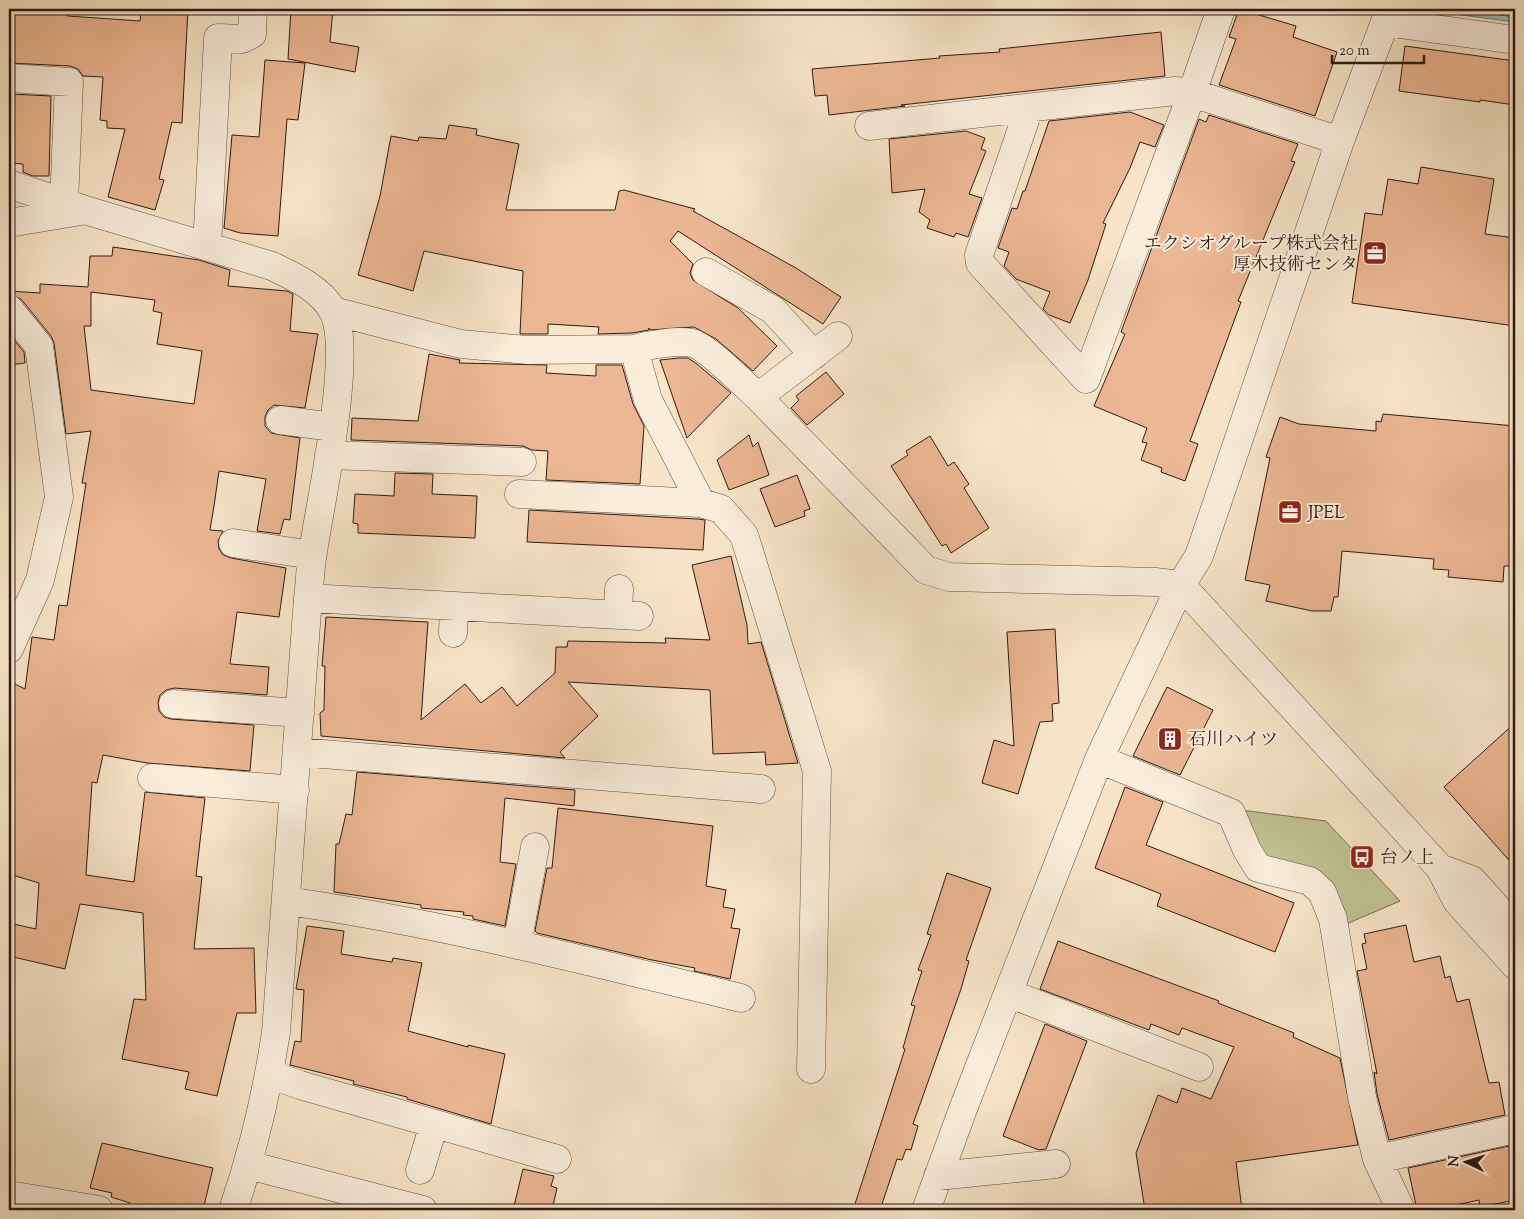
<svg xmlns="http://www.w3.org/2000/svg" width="1524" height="1219" viewBox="0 0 1524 1219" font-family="'Sorts Mill Goudy','Noto Serif JP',serif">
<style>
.green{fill:#c0c394;stroke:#786e54}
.water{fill:#9dbfb7;stroke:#717d75}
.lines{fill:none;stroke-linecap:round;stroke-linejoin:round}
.shore{stroke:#666c65;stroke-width:1}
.building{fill:#ecb794;stroke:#2f1a13;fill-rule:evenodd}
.minor-casing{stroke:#614d40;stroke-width:29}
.minor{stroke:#faeedb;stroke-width:28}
.labels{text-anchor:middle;stroke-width:4;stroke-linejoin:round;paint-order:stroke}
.poi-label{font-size:18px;fill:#2f1a13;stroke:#faeedb;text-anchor:start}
</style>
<rect width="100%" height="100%" fill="#f8e5c8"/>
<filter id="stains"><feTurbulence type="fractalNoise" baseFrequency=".004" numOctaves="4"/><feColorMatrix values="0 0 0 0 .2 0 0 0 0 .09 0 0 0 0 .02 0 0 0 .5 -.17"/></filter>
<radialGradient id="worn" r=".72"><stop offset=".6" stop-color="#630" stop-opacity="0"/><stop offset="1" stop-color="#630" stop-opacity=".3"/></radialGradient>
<path class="green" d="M 1241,810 L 1326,821 L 1400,901 L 1337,928 L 1325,890 L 1259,865 Z"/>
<path class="water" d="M 1425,9 L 1515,9 L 1515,22 L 1424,10 Z"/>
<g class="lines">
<path class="shore" d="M 1454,9 L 1515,17"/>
</g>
<path class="building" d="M 22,9 L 68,9 L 68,16 L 140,21 L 141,9 L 188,9 L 182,123 L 172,122 L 159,179 L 164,180 L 155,210 L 108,197 L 125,129 L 107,128 L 107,121 L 100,120 L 103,77 L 83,76 L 78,69 L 70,66 L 9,63 L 9,10 L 22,11 Z
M 291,9 L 333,9 L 330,42 L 359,47 L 355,72 L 288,59 Z
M 1239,9 L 1296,26 L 1293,37 L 1337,52 L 1315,116 L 1219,85 L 1236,39 L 1229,37 Z
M 1161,32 L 1165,76 L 901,105 L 905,106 L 829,115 L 827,95 L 815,96 L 812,69 L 940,58 L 939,56 L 1000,52 L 999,49 Z
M 1405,46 L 1515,61 L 1515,105 L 1480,100 L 1480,102 L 1399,91 Z
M 265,60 L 305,63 L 298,120 L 287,119 L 278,236 L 240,233 L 224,228 L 232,135 L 259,137 Z
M 9,94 L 51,96 L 49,176 L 33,176 L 23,172 L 23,164 L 9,163 Z
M 1130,112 L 1164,125 L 1155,147 L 1140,142 L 1130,168 L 1103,223 L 1106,224 L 1088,280 L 1070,323 L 1049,315 L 1043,309 L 1050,292 L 1016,279 L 1004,266 L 1009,252 L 998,248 L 1012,208 L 1017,209 L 1023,191 L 1025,191 L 1049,121 Z
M 1209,115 L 1298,144 L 1291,161 L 1295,162 L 1238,301 L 1241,302 L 1190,441 L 1198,444 L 1185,481 L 1161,472 L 1162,468 L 1141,460 L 1147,443 L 1142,442 L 1147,428 L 1094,406 L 1125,334 L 1121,332 L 1199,119 L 1206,122 Z
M 449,125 L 477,129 L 476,135 L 519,144 L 506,210 L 615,210 L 619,191 L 624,190 L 695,209 L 693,211 L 796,268 L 841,297 L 823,324 L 678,231 L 670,241 L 693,264 L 690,273 L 693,280 L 738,308 L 777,346 L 753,371 L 716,339 L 694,327 L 650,330 L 649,328 L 649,330 L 632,333 L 598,334 L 599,327 L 548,324 L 548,334 L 520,334 L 523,271 L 424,251 L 413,291 L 358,275 L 380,196 L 391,136 L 418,141 L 419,137 L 446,139 Z
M 966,131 L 985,138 L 981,149 L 986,151 L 969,194 L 982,198 L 968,237 L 956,233 L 954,237 L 927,228 L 930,220 L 919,212 L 925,189 L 892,193 L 889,139 Z
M 1421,167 L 1494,179 L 1485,234 L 1515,238 L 1515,326 L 1352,303 L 1365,213 L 1382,215 L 1388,179 L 1418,184 Z
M 113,247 L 199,260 L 230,270 L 228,286 L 287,291 L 293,294 L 290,331 L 318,334 L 305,408 L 274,405 L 268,410 L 265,417 L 265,426 L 271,433 L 300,438 L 290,520 L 284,519 L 280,534 L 257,531 L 266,479 L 219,471 L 214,506 L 210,530 L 223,531 L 218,541 L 219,549 L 223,555 L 231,558 L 286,568 L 279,617 L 237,612 L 230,664 L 269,667 L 267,695 L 174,688 L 166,690 L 160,695 L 158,702 L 159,711 L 164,717 L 171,719 L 254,725 L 250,771 L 147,763 L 103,755 L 97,783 L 92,782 L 86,875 L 134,882 L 145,792 L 205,798 L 196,876 L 202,877 L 194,949 L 254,948 L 256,1013 L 237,1013 L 217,1096 L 185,1089 L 189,1072 L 122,1059 L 134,999 L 146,1000 L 143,913 L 80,904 L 65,969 L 9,956 L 9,923 L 36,929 L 39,883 L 9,874 L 9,681 L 25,689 L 32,637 L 54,640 L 59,605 L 67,606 L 86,483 L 82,483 L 91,431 L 66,434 L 54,343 L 51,336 L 21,299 L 9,294 L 9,291 L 40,293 L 40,284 L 88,287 L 90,256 L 112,256 ZM 91,292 L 155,300 L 153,311 L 162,313 L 157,344 L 202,351 L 194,404 L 91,390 L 84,326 L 91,326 Z
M 9,334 L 24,352 L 25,363 L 9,365 Z
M 429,354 L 460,360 L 459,363 L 547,365 L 546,373 L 596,376 L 596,365 L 622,365 L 633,404 L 644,426 L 640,484 L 546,480 L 548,451 L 532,450 L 523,446 L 351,440 L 352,418 L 418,421 Z
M 679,358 L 688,358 L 697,364 L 731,393 L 687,438 L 660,360 Z
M 826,372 L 844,394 L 807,425 L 791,408 L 799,400 L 796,396 Z
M 1383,414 L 1515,426 L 1515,566 L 1504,566 L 1503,582 L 1448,577 L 1449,570 L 1433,569 L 1434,559 L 1342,551 L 1338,597 L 1334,597 L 1331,611 L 1312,611 L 1266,601 L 1270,585 L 1245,580 L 1270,458 L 1266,457 L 1280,417 L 1299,424 L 1376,431 L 1376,421 L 1381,422 Z
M 749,435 L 753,447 L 758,442 L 769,475 L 729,490 L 717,460 Z
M 930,436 L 948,466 L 954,462 L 969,484 L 964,488 L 989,528 L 951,553 L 946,544 L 942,546 L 891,466 L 908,455 L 906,451 Z
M 395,473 L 433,474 L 432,494 L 477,496 L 475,538 L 358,533 L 358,524 L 353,523 L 355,494 L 394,496 Z
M 797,475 L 810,509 L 804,511 L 805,516 L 775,527 L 760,489 Z
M 529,510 L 698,519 L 705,520 L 703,550 L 527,542 Z
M 731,556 L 747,625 L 748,644 L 761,642 L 798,763 L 766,765 L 765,752 L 713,754 L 710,690 L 568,682 L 598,716 L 560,752 L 565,758 L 321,736 L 320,713 L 324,710 L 325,666 L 322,666 L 326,617 L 428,622 L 421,720 L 465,684 L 481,703 L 502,687 L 517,706 L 555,673 L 556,647 L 567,647 L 568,641 L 666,643 L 665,638 L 710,640 L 692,565 Z
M 1055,629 L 1059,703 L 1052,704 L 1053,721 L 1040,722 L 1018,794 L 982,783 L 994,740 L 1014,746 L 1007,632 Z
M 1167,687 L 1213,710 L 1180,775 L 1133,756 Z
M 1515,723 L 1515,867 L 1444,787 Z
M 357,772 L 575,790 L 574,806 L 505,798 L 500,862 L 516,864 L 505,926 L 473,919 L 473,916 L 463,915 L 464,912 L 421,908 L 421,905 L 334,892 L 336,844 L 339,844 L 346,814 L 352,815 Z
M 1125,787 L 1163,802 L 1146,845 L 1294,903 L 1275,952 L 1157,906 L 1161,894 L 1095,868 Z
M 558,808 L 713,826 L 706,886 L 726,890 L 723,907 L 735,909 L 731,928 L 740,929 L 730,979 L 694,971 L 695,968 L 652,960 L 537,933 L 535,931 L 547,868 L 552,868 Z
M 947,873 L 991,888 L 966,960 L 969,961 L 961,989 L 913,1124 L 918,1126 L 911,1150 L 906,1149 L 902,1160 L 897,1159 L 880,1210 L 853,1210 L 905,1049 L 903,1048 L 915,1006 L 911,1005 L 922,971 L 918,970 L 931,935 L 927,934 Z
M 1406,925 L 1414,962 L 1440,956 L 1445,978 L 1450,976 L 1457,1002 L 1469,999 L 1489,1083 L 1499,1082 L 1505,1115 L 1389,1140 L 1377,1094 L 1374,1072 L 1377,1074 L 1357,971 L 1367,969 L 1362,944 L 1366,943 L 1364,934 Z
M 307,926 L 344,931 L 341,954 L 392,962 L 393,958 L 422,963 L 408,1031 L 468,1047 L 468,1045 L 505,1054 L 491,1124 L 407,1099 L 407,1097 L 353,1084 L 354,1081 L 290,1065 L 295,1041 L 301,1042 L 304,990 L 296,989 Z
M 1058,941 L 1219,1001 L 1218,1003 L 1294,1033 L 1293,1037 L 1340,1058 L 1358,1145 L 1236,1162 L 1242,1210 L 1145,1210 L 1136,1153 L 1158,1095 L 1177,1103 L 1182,1088 L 1211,1099 L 1234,1047 L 1182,1028 L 1179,1035 L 1151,1024 L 1149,1030 L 1040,989 Z
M 1045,1024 L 1087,1041 L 1046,1149 L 1039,1150 L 1003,1136 Z
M 102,1143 L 213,1168 L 203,1210 L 128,1210 L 130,1203 L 111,1197 L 112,1193 L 90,1188 Z
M 1509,1146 L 1515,1182 L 1515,1200 L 1480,1207 L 1479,1200 L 1433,1210 L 1417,1210 L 1408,1168 Z
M 523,1169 L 554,1176 L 551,1186 L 557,1188 L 552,1210 L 513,1210 Z"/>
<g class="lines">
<defs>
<path id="minor" d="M 1385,22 L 1515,40
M 9,78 L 69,82 L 64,203
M 1029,108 L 979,255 L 980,263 L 1086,379 L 1192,93 L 1221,9
M 869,126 L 1175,91 L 1192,93 L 1340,141
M 9,184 L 85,210 L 272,266 C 293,276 321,289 333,311 C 354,351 320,503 313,552 C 310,567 310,583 308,598 L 276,1032 C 267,1093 253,1152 233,1210
M 9,223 L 81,211
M 207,246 L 218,38 L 242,39 L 252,34 L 253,9
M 706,272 L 773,310 L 814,355
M 9,309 L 39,346 L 59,497 L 40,580 L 9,649
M 333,311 L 461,344 L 527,350 L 634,349 C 648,345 677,340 692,343 C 706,346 746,386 758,397 L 926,570 L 949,577 L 1155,582 L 1181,585 L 1440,868 L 1457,901 L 1515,965
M 634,349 L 648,400 L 701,503
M 758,397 L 838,336
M 280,420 L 333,427
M 329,455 L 522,462
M 519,494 L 701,503 L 721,509 L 744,535 L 817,771 L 811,1069
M 233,543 L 312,555
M 308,598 L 639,616
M 618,615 L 619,589
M 453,633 L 454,606
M 173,704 L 300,713
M 298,752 L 761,789
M 1099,759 L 1231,813 L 1247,850 L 1258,868 L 1310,881 L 1322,892 L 1333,919 L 1362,1097 L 1377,1159 L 1401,1210
M 152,778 L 295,790
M 1440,868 L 1472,880 L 1515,928
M 287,901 C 441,923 591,962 741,998
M 517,945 L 535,847
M 1008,993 L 1199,1067
M 270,1074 L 300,1085 L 557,1159
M 1377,1159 L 1515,1129
M 248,1165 L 423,1210
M 420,1170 L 434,1124
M 938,1176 L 1056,1164
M 9,1195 L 99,1210
M 926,1210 L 963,1109 L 1099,759 L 1181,585 L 1199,556 L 1340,141 L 1390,9"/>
</defs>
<use href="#minor" class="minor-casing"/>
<use href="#minor" class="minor"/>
</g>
<defs>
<symbol id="office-square" viewBox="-11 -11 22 22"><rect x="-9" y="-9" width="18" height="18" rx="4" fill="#8f2418" stroke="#faeedb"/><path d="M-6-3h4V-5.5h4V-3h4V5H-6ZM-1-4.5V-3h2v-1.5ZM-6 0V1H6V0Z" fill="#fff"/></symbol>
<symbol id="building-square" viewBox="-11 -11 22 22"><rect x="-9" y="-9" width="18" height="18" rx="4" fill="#8f2418" stroke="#faeedb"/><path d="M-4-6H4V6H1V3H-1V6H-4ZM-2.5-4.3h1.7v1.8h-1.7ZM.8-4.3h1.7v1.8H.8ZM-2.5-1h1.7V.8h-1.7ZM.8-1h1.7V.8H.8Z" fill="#fff"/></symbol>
<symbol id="bus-square" viewBox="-11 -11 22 22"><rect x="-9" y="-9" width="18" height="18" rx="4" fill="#8f2418" stroke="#faeedb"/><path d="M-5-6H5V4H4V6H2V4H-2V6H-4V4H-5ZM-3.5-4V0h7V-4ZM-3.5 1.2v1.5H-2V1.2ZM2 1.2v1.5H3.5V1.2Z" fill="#fff"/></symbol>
</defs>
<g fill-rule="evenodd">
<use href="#office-square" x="1361" y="239" width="28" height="28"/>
<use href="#office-square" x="1276" y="498" width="28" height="28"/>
<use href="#building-square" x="1156" y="725" width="28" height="28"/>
<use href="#bus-square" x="1348" y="843" width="28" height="28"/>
</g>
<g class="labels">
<g class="poi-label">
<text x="1358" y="249" text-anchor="end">エクシオグループ株式会社<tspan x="1358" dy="21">厚木技術センタ</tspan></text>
<text x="1308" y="518">JPEL</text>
<text x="1188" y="745">石川ハイツ</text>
<text x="1380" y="863">台ノ上</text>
</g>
</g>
<rect width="1524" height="1219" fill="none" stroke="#f8e5c8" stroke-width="30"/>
<rect x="10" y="10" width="1504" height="1199" fill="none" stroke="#2f1a13" stroke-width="2.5"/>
<rect x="15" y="15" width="1494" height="1189" fill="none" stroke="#2f1a13"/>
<g transform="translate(1466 1162) rotate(274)" stroke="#faeedb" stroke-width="4" paint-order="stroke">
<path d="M0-4L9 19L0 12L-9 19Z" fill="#2f1a13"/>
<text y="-8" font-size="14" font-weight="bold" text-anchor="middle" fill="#2f1a13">N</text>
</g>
<path d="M1332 55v8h92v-8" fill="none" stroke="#2f1a13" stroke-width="2.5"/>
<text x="1339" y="55" font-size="15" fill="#2f1a13" stroke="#faeedb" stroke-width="4" paint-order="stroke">20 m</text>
<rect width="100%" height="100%" filter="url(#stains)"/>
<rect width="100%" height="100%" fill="url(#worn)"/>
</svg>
